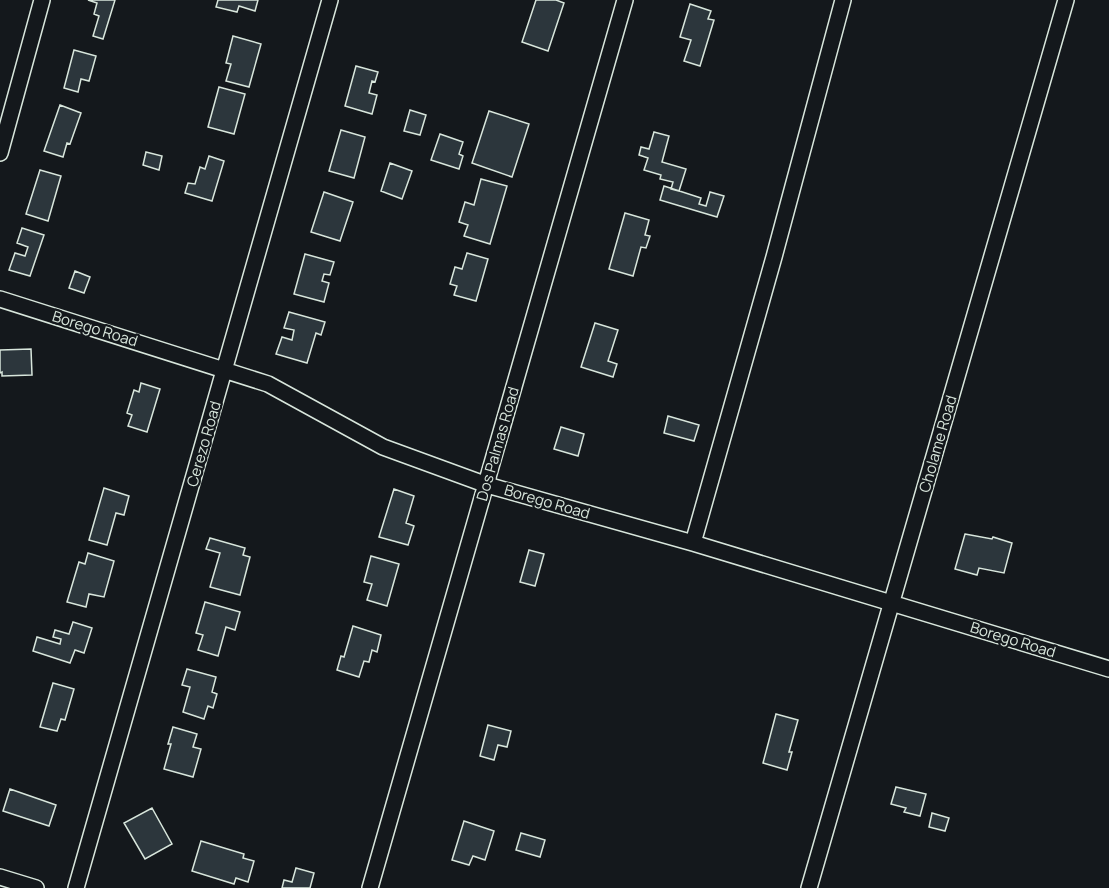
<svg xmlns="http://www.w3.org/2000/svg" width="1109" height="888" viewBox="0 0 1109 888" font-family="Manrope,sans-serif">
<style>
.building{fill:#2c363c;stroke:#d8e6dc;stroke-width:1.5}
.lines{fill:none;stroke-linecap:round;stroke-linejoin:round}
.minor-casing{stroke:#d8e6dc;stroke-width:18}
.minor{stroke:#14181c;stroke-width:15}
.labels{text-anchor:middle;stroke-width:4.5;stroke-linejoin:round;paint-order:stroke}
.street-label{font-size:15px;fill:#d8e6dc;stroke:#14181c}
</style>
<rect width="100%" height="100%" fill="#14181c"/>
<path class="building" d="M 88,0 L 115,0 L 103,39 L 93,36 L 99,16 L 94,14 L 97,3 Z
M 218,0 L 258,0 L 255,11 L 239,6 L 237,12 L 216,7 Z
M 536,0 L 556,0 L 564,3 L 548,51 L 522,42 Z
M 690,4 L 711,11 L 708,19 L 714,20 L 700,66 L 684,61 L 691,40 L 680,37 Z
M 233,36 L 261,44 L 249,87 L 226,81 L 231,64 L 226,63 Z
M 74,50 L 96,56 L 89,81 L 81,79 L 78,92 L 64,88 Z
M 356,66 L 378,72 L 375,82 L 372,81 L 369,93 L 377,95 L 372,114 L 345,106 Z
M 219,87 L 245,94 L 234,134 L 208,127 Z
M 60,105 L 81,113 L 70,144 L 67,143 L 63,157 L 44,151 Z
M 410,110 L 426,115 L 420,135 L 404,131 Z
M 489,111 L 529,124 L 512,177 L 472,163 Z
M 341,130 L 365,137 L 354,178 L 329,171 Z
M 654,132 L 669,136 L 662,162 L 686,169 L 679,191 L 671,189 L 673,182 L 660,179 L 661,175 L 644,170 L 648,158 L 639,155 L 641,147 L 649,149 Z
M 440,134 L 463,142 L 459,154 L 463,156 L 459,169 L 431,160 Z
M 146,152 L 162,156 L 159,170 L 143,165 Z
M 209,156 L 224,161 L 212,201 L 185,193 L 188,183 L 195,184 L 200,167 L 205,169 Z
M 390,163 L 412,171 L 402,199 L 381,191 Z
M 40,170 L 61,176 L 48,221 L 26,214 Z
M 481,179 L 507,186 L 490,244 L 464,236 L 468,225 L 459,222 L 465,202 L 474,205 Z
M 664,186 L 701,198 L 699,204 L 706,206 L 710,192 L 724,196 L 717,217 L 660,200 Z
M 324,192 L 353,202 L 340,241 L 311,232 Z
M 625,213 L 649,220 L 645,235 L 650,236 L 646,248 L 641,247 L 633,276 L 609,269 Z
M 22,228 L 44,235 L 30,276 L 9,270 L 15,253 L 25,256 L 28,247 L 17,243 Z
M 467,253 L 488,259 L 476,301 L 454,295 L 457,286 L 450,284 L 455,267 L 462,269 Z
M 305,254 L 334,262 L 330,275 L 324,274 L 322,281 L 329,283 L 324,302 L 294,294 Z
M 75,271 L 90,277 L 84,293 L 69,288 Z
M 289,312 L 325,322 L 321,335 L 316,333 L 307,363 L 276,354 L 282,337 L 292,340 L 294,330 L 284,328 Z
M 595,323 L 618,330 L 608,361 L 617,364 L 613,377 L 581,367 Z
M 31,349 L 32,375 L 2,376 L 2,372 L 0,373 L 0,350 Z
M 141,383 L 160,389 L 147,432 L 128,426 L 132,415 L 127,413 L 134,390 L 139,392 Z
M 668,416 L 699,425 L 694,441 L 664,433 Z
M 561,427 L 584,434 L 578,456 L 554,449 Z
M 104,488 L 129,496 L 124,515 L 116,513 L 107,545 L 89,540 Z
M 394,489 L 414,496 L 406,523 L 414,526 L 408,545 L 379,537 Z
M 965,534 L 992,539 L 993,537 L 1012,543 L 1004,573 L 979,568 L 977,575 L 955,569 Z
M 210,538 L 245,548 L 243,555 L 250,557 L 240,595 L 210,587 L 220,553 L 206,549 Z
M 529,550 L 544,554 L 535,586 L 520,582 Z
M 88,553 L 114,561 L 104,597 L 89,594 L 86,607 L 67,602 L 79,562 L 85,564 Z
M 371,556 L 399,564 L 387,606 L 367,600 L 372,584 L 364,582 Z
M 205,602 L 240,612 L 235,630 L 226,627 L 218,656 L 198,650 L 203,635 L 196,633 Z
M 73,622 L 92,628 L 84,653 L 75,650 L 70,663 L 33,651 L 37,637 L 60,644 L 61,639 L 53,637 L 55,630 L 69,634 Z
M 353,626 L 381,635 L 377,652 L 372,650 L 369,662 L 364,661 L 359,677 L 337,670 L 341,656 L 344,657 Z
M 187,669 L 216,677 L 212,692 L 217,694 L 213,708 L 208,706 L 204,719 L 183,712 L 190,687 L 182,685 Z
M 53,683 L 74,689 L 65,720 L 61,719 L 57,731 L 40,727 Z
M 776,714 L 798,720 L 789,752 L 792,752 L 787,770 L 763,763 Z
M 488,725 L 511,731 L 507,747 L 498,745 L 494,760 L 480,756 Z
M 173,727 L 197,734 L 193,747 L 201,749 L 193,777 L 164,769 L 171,744 L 168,744 Z
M 896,787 L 926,794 L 920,816 L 904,812 L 906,808 L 891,804 Z
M 10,789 L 56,805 L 49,826 L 3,811 Z
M 152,808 L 172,844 L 145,859 L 124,823 Z
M 932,813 L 949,818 L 945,831 L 929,827 Z
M 464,821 L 494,831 L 485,860 L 473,856 L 469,865 L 452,860 Z
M 521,833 L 545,840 L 540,857 L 516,850 Z
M 201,841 L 244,854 L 243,858 L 254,861 L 248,882 L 236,878 L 234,884 L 192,871 Z
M 296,868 L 314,873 L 310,888 L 282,888 L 284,880 L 292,882 Z"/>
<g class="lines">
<defs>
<path id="minor" d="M 0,153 L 42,0
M 0,299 L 268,384 L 383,447 L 487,485 L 693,543 L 1109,669
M 693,543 L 774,257 L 843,0
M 0,877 L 36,888
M 76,888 L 330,0
M 370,888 L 625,0
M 809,888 L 1066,0"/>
</defs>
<use href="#minor" class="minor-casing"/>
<use href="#minor" class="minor"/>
</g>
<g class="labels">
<g class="street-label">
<text transform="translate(95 329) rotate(17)" y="5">Borego Road</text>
<text transform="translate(204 444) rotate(-74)" y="5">Cerezo Road</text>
<text transform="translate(498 444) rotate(-74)" y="5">Dos Palmas Road</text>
<text transform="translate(938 444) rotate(-74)" y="5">Cholame Road</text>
<text transform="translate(547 502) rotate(16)" y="5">Borego Road</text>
<text transform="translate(1013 640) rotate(17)" y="5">Borego Road</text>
</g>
</g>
</svg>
